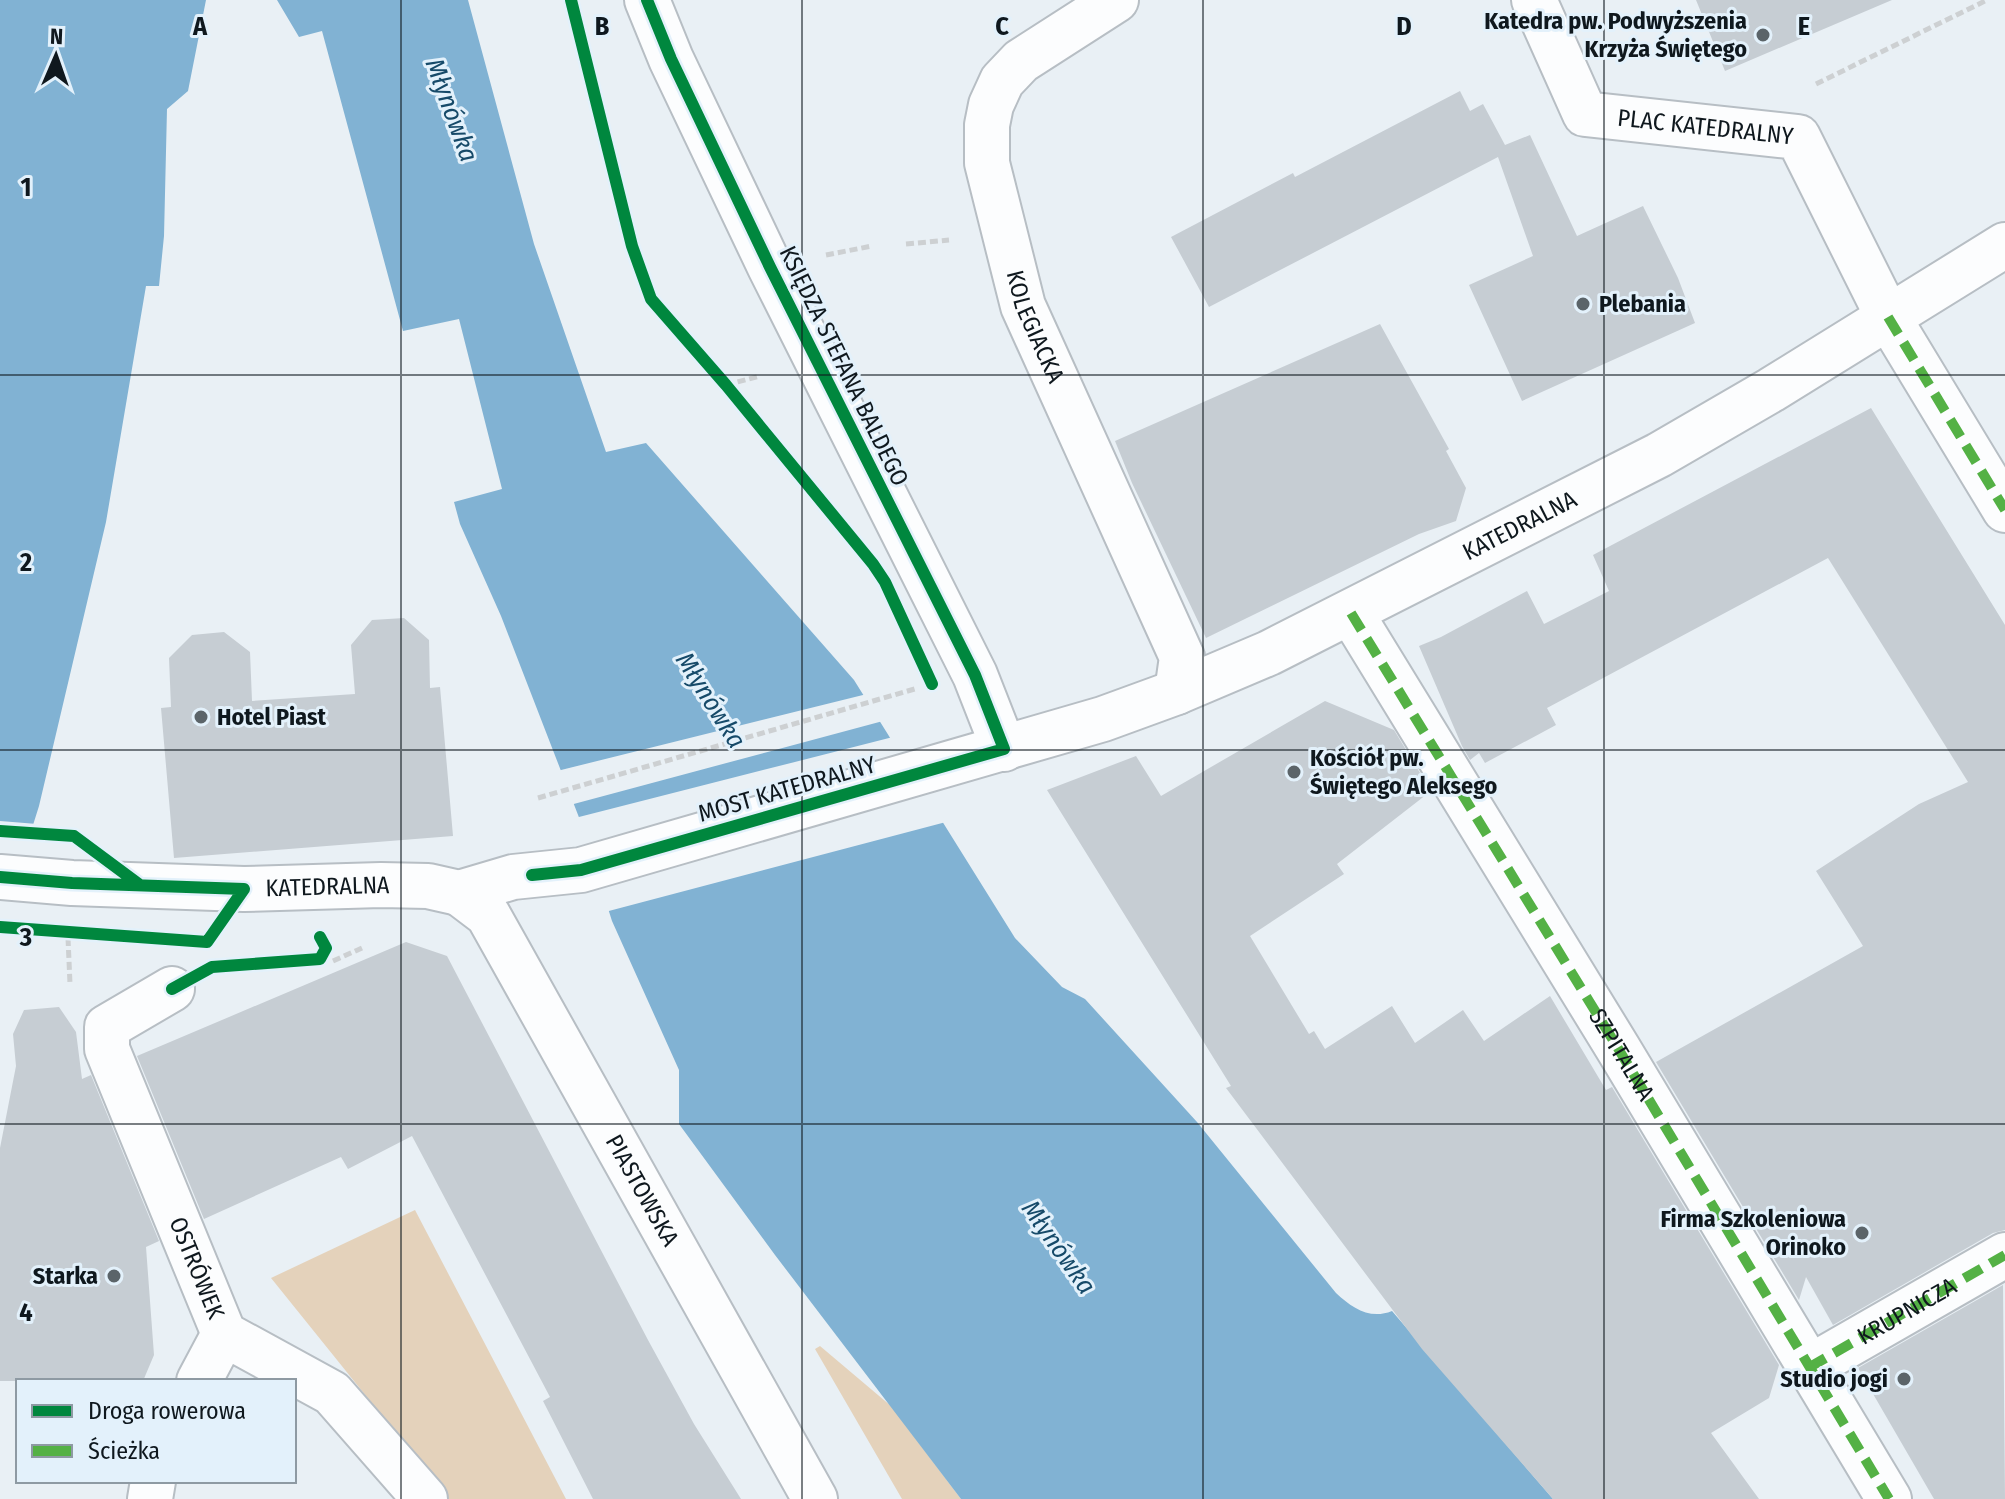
<svg xmlns="http://www.w3.org/2000/svg" width="2005" height="1499" viewBox="0 0 2005 1499" font-family="'Fira Sans Condensed',sans-serif">
<style>
.green{fill:#e4d2bb}
.water{fill:#81b2d3}
.pier{fill:#e9f0f5}
.building{fill:#c6cdd3}
.lines{fill:none;stroke-linecap:round;stroke-linejoin:round}
.minor-casing{stroke:#b7bec4;stroke-width:48}
.path{stroke:#cdd0d2;stroke-width:5;stroke-dasharray:8 4;stroke-linecap:butt}
.minor{stroke:#fcfdfe;stroke-width:44}
.quiet{stroke:#54b145;stroke-width:10;stroke-dasharray:20 10;stroke-linecap:butt}
.cycleway-casing{stroke:#e3f1fb;stroke-width:17}
.cycleway{stroke:#00873e;stroke-width:12}
.grid{fill:none;stroke:#0f181e;stroke-width:2;stroke-opacity:0.55}
.poi-dot{fill:#5b6469;stroke:#e3f1fb;stroke-width:3}
.labels{text-anchor:middle;stroke-width:6;stroke-linejoin:round;paint-order:stroke}
.poi-label{font-size:24px;font-weight:bold;fill:#0f181e;stroke:#e3f1fb;text-anchor:end}
.street-label{font-size:24px;fill:#0f181e;stroke:#e3f1fb}
.water-label{font-size:26px;font-style:italic;fill:#164a69;stroke:#e3f1fb}
.grid-label{font-size:26px;text-anchor:middle;font-weight:bold;fill:#0f181e;stroke:#e3f1fb;stroke-width:6;stroke-linejoin:round;paint-order:stroke}
</style>
<rect width="100%" height="100%" fill="#e9f0f5"/>
<path class="green" d="M 415,1210 L 566,1499 L 449,1499 L 271,1278 Z
M 820,1346 L 891,1406 L 961,1499 L 902,1499 L 815,1349 Z"/>
<path class="water" d="M 0,0 L 206,0 L 188,91 L 167,109 L 164,236 L 159,286 L 146,286 L 106,522 L 39,806 L 0,930 Z
M 277,0 L 468,0 L 534,244 L 606,452 L 646,443 L 854,680 L 1015,938 L 1062,987 L 1085,999 L 1197,1122 L 1336,1293 C 1352,1308 1370,1320 1392,1311 L 1553,1499 L 961,1499 L 775,1255 L 679,1124 L 679,1070 L 612,921 L 580,820 L 501,616 L 460,524 L 454,502 L 502,489 L 459,319 L 403,331 L 322,31 L 299,37 Z"/>
<path class="pier" d="M 867,694 L 883,721 L 570,805 L 557,771 Z
M 893,737 L 946,822 L 605,912 L 590,851 L 575,818 Z
M 0,821 L 37,824 L 4,931 L 0,934 Z"/>
<path class="building" d="M 1696,0 L 1892,0 L 1725,71 Z
M 1460,91 L 1470,111 L 1483,104 L 1505,145 L 1530,135 L 1577,236 L 1643,206 L 1678,278 L 1695,323 L 1522,401 L 1469,285 L 1533,256 L 1498,157 L 1209,307 L 1171,237 L 1293,173 L 1295,177 Z
M 1380,324 L 1449,449 L 1446,451 L 1466,488 L 1456,521 L 1419,534 L 1206,638 L 1132,483 L 1115,441 Z
M 1871,408 L 2005,625 L 2005,1230 L 1993,1233 L 1833,1325 L 1806,1277 L 1799,1300 L 1656,1062 L 1863,946 L 1816,871 L 1919,804 L 1968,782 L 1828,558 L 1547,708 L 1556,725 L 1485,763 L 1479,753 L 1470,760 L 1462,746 L 1419,646 L 1441,637 L 1527,591 L 1544,624 L 1609,591 L 1593,555 Z
M 404,618 L 429,640 L 430,688 L 440,687 L 453,836 L 174,858 L 161,708 L 171,707 L 169,658 L 192,635 L 224,632 L 250,652 L 252,701 L 355,694 L 351,645 L 372,620 Z
M 1325,701 L 1394,730 L 1431,791 L 1337,864 L 1344,874 L 1250,936 L 1309,1034 L 1314,1031 L 1325,1049 L 1392,1006 L 1415,1043 L 1463,1010 L 1484,1041 L 1550,996 L 1606,1090 L 1612,1087 L 1779,1365 L 1769,1398 L 1711,1433 L 1759,1499 L 1553,1499 L 1422,1349 L 1226,1088 L 1231,1086 L 1047,790 L 1136,756 L 1161,796 Z
M 406,942 L 447,956 L 648,1340 L 694,1424 L 741,1499 L 593,1499 L 543,1401 L 550,1397 L 412,1136 L 348,1169 L 341,1157 L 204,1219 L 137,1056 Z
M 59,1007 L 76,1032 L 82,1079 L 91,1075 L 159,1241 L 146,1247 L 154,1355 L 143,1381 L 0,1381 L 0,1148 L 16,1066 L 13,1034 L 24,1010 Z
M 2003,1285 L 2005,1499 L 1934,1499 L 1858,1368 Z"/>
<g class="lines">
<defs>
<g id="minor">
<path d="M 647,0 L 671,59 L 770,267 L 975,675 L 1004,749"/>
<path id="s1" d="M 1116,0 L 1021,61 L 1002,81 L 991,105 L 987,125 L 987,163 L 1023,306 L 1182,657 L 1177,692"/>
<path id="s2" d="M 1534,0 L 1585,114 L 1798,137 L 1888,317 L 2005,510"/>
<path id="s3" d="M 1351,613 L 1619,1050 L 1889,1499"/>
<path id="s4" d="M 0,877 L 72,883 L 244,889 L 381,885 L 428,886 L 459,893 L 513,877 L 581,870 L 1103,719 L 1177,692 L 1269,653 L 1659,455 L 1771,390 L 2005,245"/>
<path id="s5" d="M 459,893 L 488,915 L 815,1499"/>
<path id="s6" d="M 172,989 L 107,1027 L 107,1049 L 224,1334 L 332,1393 L 425,1499"/>
<path d="M 1808,1368 L 2005,1255"/>
<path d="M 199,1381 L 224,1334"/>
<path d="M 150,1499 L 153,1481"/>
</g>
</defs>
<use href="#minor" class="minor-casing"/>
<path class="path" d="M 571,0 L 632,246 L 651,299 L 818,496
M 1816,84 L 1987,0
M 906,244 L 949,240
M 826,255 L 872,246
M 726,385 L 760,376
M 538,798 L 918,688
M 68,938 L 70,984
M 333,961 L 362,948
M 221,967 L 320,959 L 326,948 L 323,942"/>
<use href="#minor" class="minor"/>
<g class="quiet">
<path d="M 1888,317 L 2005,510"/>
<path d="M 1351,613 L 1619,1050 L 1889,1499"/>
<path id="s7" d="M 1808,1368 L 2005,1255"/>
</g>
<defs>
<path id="cycleway" d="M 571,0 L 632,246 L 651,299 L 726,385 L 873,564 L 885,582 L 932,684
M 0,831 L 74,836 L 140,885
M 532,875 L 581,870 L 1004,749 L 975,675 L 770,267 L 671,59 L 647,0
M 0,877 L 72,883 L 244,889
M 0,927 L 207,942 L 244,889
M 172,989 L 212,967 L 320,959 L 326,948 L 320,937"/>
</defs>
<use href="#cycleway" class="cycleway-casing"/>
<use href="#cycleway" class="cycleway"/>
</g>
<path class="grid" d="M 401,0 L 401,1499M 802,0 L 802,1499M 1203,0 L 1203,1499M 1604,0 L 1604,1499M 0,375 L 2005,375M 0,750 L 2005,750M 0,1124 L 2005,1124"/>
<g class="poi-dot">
<circle cx="1763" cy="35" r="8"/>
<circle cx="1583" cy="304" r="8"/>
<circle cx="201" cy="717" r="8"/>
<circle cx="1294" cy="772" r="8"/>
<circle cx="1862" cy="1233" r="8"/>
<circle cx="114" cy="1276" r="8"/>
<circle cx="1904" cy="1379" r="8"/>
</g>
<g class="labels">
<g class="poi-label">
<text x="1747" y="29">Katedra pw. Podwyższenia<tspan x="1747" dy="28">Krzyża Świętego</tspan></text>
<text x="1599" y="312" text-anchor="start">Plebania</text>
<text x="217" y="725" text-anchor="start">Hotel Piast</text>
<text x="1310" y="766" text-anchor="start">Kościół pw.<tspan x="1310" dy="28">Świętego Aleksego</tspan></text>
<text x="1846" y="1227">Firma Szkoleniowa<tspan x="1846" dy="28">Orinoko</tspan></text>
<text x="98" y="1284">Starka</text>
<text x="1888" y="1387">Studio jogi</text>
</g>
<g class="street-label">
<text dy="8" stroke="none"><textPath href="#s2" startOffset="246">PLAC KATEDRALNY</textPath></text>
<text dy="8" stroke="none"><textPath href="#s1" startOffset="396">KOLEGIACKA</textPath></text>
<text transform="translate(844 366) rotate(64)" y="8">KSIĘDZA STEFANA BALDEGO</text>
<text dy="8" stroke="none"><textPath href="#s4" startOffset="1588">KATEDRALNA</textPath></text>
<text transform="translate(787 789) rotate(-16)" y="8">MOST KATEDRALNY</text>
<text dy="8" stroke="none"><textPath href="#s4" startOffset="328">KATEDRALNA</textPath></text>
<text dy="8" stroke="none"><textPath href="#s3" startOffset="518">SZPITALNA</textPath></text>
<text dy="8" stroke="none"><textPath href="#s5" startOffset="352">PIASTOWSKA</textPath></text>
<text dy="8" stroke="none"><textPath href="#s6" startOffset="334">OSTRÓWEK</textPath></text>
<text dy="8" stroke="none"><textPath href="#s7" startOffset="114">KRUPNICZA</textPath></text>
</g>
<g class="water-label">
<text transform="translate(452 110) rotate(70)" y="9">Młynówka</text>
<text transform="translate(711 700) rotate(58)" y="9">Młynówka</text>
<text transform="translate(1059 1247) rotate(55)" y="9">Młynówka</text>
</g>
</g>
<g class="grid-label">
<text x="200" y="35">A</text>
<text x="602" y="35">B</text>
<text x="1002" y="35">C</text>
<text x="1404" y="35">D</text>
<text x="1804" y="35">E</text>
<text x="26" y="196">1</text>
<text x="26" y="571">2</text>
<text x="26" y="946">3</text>
<text x="26" y="1321">4</text>
</g>
<rect x="16" y="1379" width="280" height="104" fill="#e3f1fb" stroke="#8e9aa3" stroke-width="2"/>
<rect x="32" y="1405" width="40" height="12" fill="#00873e" stroke="#8e9aa3" stroke-width="2"/>
<text x="88" y="1419" font-size="24" fill="#0f181e">Droga rowerowa</text>
<rect x="32" y="1445" width="40" height="12" fill="#54b145" stroke="#8e9aa3" stroke-width="2"/>
<text x="88" y="1459" font-size="24" fill="#0f181e">Ścieżka</text>
<g transform="translate(56 56) rotate(2)" stroke="#e3f1fb" stroke-width="6" paint-order="stroke">
<path d="M0-6L14 30L0 20L-14 30Z" fill="#0f181e"/>
<text y="-12" font-size="22" font-weight="bold" text-anchor="middle" fill="#0f181e">N</text>
</g>
</svg>
